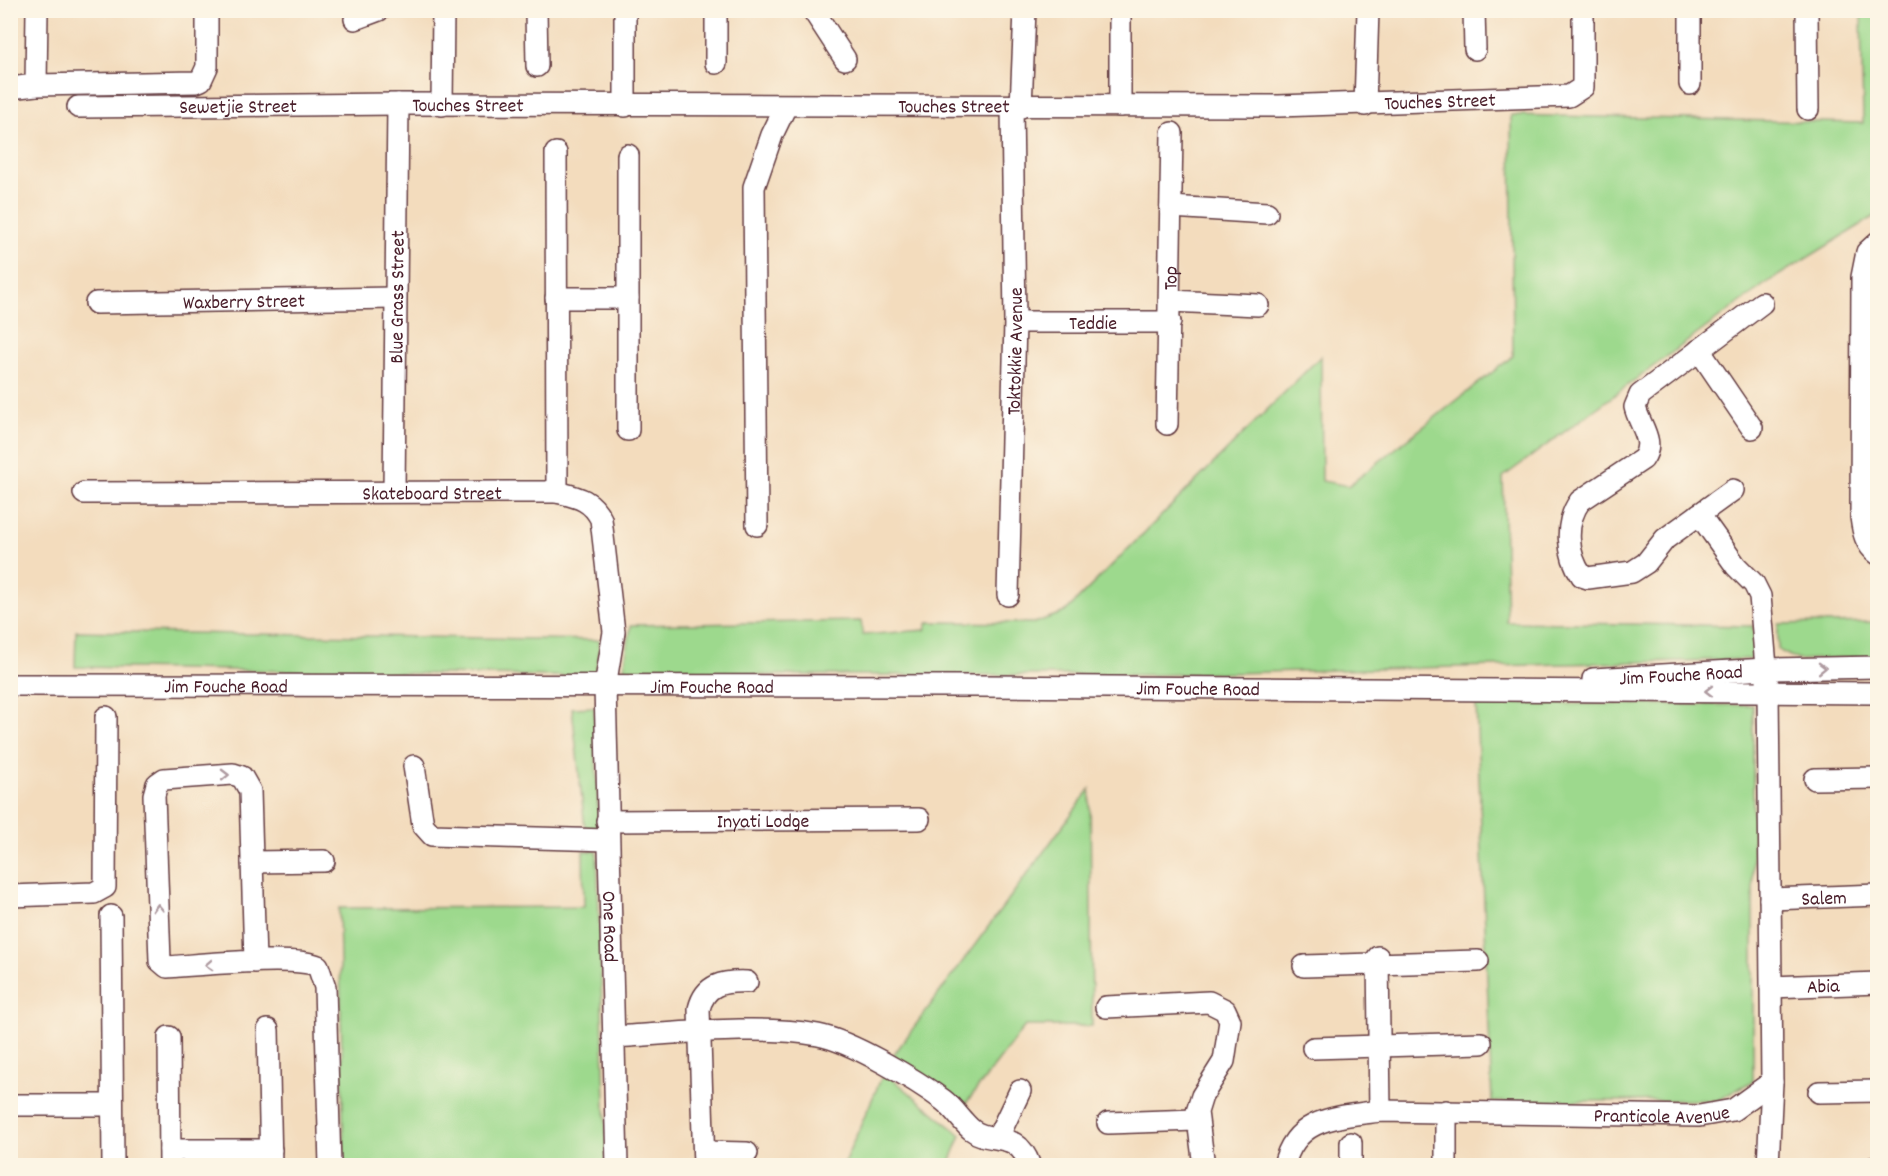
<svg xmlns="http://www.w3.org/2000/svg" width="1888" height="1176" viewBox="0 0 1888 1176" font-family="Dekko,sans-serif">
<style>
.green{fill:#9dd98d;stroke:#747c5c;stroke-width:1.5}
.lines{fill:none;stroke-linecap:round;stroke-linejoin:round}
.minor-casing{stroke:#633b41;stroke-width:24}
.minor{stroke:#fff;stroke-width:21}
.oneway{stroke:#ae9aa0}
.labels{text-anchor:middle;stroke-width:6;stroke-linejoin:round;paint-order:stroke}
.street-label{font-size:20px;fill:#4a1f2b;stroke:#fcf5e5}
</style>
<rect width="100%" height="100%" fill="#fcf5e5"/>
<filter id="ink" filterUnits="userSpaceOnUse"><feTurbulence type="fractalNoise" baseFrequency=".0167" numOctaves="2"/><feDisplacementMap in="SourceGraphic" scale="12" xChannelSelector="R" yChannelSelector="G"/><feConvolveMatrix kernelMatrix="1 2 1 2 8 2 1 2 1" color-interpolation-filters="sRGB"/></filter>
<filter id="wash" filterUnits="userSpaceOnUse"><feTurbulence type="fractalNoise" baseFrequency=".008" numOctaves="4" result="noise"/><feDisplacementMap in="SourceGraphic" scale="24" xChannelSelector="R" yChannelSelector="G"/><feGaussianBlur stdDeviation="1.35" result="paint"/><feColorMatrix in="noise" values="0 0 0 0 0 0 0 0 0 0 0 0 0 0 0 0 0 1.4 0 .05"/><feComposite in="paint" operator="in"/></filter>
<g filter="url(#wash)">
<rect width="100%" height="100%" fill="#f3dcbd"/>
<path class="green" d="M 1861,11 L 1877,11 L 1877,215 L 1768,282 L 1503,477 L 1507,622 L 1753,626 L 1756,659 L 1153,675 L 623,675 L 631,625 L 861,621 L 863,635 L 925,630 L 928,622 L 1034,623 L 1065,612 L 1321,356 L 1322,481 L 1348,486 L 1513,356 L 1511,115 L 1863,123 Z
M 1877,622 L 1877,656 L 1798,660 L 1778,650 L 1778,624 Z
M 76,631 L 600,640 L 595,677 L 75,667 Z
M 1476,703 L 1753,705 L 1753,1081 L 1718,1100 L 1492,1102 Z
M 594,707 L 599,828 L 585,828 L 572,708 Z
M 1090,789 L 1092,1026 L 1025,1026 L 964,1106 L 892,1057 Z
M 583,851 L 597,851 L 607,1165 L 344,1165 L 339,908 L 584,907 Z
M 884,1072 L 961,1135 L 949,1165 L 843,1166 Z"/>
</g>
<g filter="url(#ink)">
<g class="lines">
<defs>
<g id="minor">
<path d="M 536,10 L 537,66"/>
<path d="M 813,10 L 845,59"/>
<path d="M 1120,10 L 1120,106"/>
<path d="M 1474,10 L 1475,49"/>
<path d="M 1807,10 L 1808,109"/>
<path d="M 355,19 L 379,10"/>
<path d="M 716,63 L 716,10"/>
<path d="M 1690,84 L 1690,10"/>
<path d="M 36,85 L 196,82 L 201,80 L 207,67 L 207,10"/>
<path d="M 10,88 L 36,85 L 37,10"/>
<path d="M 442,105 L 443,10"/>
<path d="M 1365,105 L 1368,10"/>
<path d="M 625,106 L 625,10"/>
<path id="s1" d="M 78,107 L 398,104 L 1279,106 L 1569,96 L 1583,87 L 1583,10"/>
<path d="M 1021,107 L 1025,10"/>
<path d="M 556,153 L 557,492"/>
<path d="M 628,155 L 628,430"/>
<path d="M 1171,207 L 1267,213"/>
<path d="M 1878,242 L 1867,252 L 1862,277 L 1861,517 C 1863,532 1865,544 1878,554"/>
<path d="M 556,298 L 628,298"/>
<path d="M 1170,301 L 1258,305"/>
<path id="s2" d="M 96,303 L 394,298"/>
<path id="s3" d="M 1015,322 L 1170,322"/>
<path d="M 1699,350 L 1752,428"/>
<path id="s4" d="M 1167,424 L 1172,133"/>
<path d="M 1733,490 L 1665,539 L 1646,563 L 1632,572 L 1588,578 L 1582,576 C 1567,555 1564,523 1580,501 L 1643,459 C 1656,441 1639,425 1635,407 L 1640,395 L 1762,303"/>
<path id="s5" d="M 394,491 L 398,104"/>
<path id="s6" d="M 84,493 L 557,492 C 577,497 591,499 601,519 L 614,632 L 605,687 L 617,1166"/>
<path d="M 1699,514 L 1736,566 L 1754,584 L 1760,596 L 1768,691 L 1772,1082 L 1768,1166"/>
<path d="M 757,525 L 754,187 L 772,135 L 786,106"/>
<path id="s7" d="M 1008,595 L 1015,322 L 1012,106"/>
<path id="s8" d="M 1593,679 L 1766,669 L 1878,667"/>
<path id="s9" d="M 10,685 L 978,686 L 1878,693"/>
<path d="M 414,766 L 423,825 L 432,835 L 608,840"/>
<path d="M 1815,779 L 1878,778"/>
<path id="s10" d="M 607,821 L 919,819"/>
<path d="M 252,862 L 324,861"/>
<path d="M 10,896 L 94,893 L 105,887 L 106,717"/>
<path id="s11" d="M 1770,899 L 1878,895"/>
<path d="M 111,916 L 113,1166"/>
<path d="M 1378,957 L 1380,1111"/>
<path d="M 255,962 L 250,791 L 242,777 L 233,774 L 164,779 L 157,784 L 154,795 L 160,961 L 167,967 C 198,965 295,955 318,966 L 325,987 L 330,1166"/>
<path d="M 1304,966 L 1478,961"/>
<path id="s12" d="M 1771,987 L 1878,983"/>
<path d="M 1106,1007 L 1209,1002 L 1225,1010 L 1230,1021 L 1224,1061 L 1202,1096 L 1197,1112 L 1204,1166"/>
<path d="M 268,1030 L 271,1166"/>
<path d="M 169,1037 L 170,1166"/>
<path d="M 613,1037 C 674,1034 759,1024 818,1035 C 851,1041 916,1080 943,1100 C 955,1109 961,1121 972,1130 C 991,1145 1017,1128 1030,1166"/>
<path d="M 1313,1048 L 1481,1043"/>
<path d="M 1819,1092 L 1878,1091"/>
<path d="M 10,1105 L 112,1105"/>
<path d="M 1108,1123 L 1196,1120"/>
<path d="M 998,1137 L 1020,1091"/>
<path d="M 1351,1143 L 1351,1166"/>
<path d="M 170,1150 L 271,1150"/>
<path d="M 704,1152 L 747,1153"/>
<path d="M 704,1166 L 699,1009 C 705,984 723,981 747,982"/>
<path id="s13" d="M 1284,1166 C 1295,1116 1339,1117 1380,1111 L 1699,1116 L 1733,1110 L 1772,1082"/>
<path d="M 1446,1166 L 1446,1111"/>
<path d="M 1877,1166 L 1878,1165"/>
</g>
</defs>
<use href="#minor" class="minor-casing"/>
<use href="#minor" class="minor"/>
</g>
<defs><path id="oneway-chevron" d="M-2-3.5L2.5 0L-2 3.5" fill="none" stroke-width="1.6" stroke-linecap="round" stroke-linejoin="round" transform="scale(1.5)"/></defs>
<g class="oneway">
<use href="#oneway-chevron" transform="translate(1822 668) rotate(-1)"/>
<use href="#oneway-chevron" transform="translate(1709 691) rotate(180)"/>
<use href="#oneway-chevron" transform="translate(225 775) rotate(-1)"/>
<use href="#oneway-chevron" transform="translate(158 908) rotate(-92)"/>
<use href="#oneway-chevron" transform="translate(209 965) rotate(177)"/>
</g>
</g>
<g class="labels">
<g class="street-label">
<text dy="7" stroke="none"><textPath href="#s1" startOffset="1362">Touches Street</textPath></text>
<text dy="7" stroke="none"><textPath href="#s1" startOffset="390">Touches Street</textPath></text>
<text dy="7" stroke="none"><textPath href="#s1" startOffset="160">Sewetjie Street</textPath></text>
<text dy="7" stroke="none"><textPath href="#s1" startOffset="876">Touches Street</textPath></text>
<text dy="7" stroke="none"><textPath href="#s4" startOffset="146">Top</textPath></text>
<text dy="7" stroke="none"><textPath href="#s5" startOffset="194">Blue Grass Street</textPath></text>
<text dy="7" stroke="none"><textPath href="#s2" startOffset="148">Waxberry Street</textPath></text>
<text dy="7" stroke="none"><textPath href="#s3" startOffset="78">Teddie</textPath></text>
<text dy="7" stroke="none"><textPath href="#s7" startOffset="244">Toktokkie Avenue</textPath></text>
<text dy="7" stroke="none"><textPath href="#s6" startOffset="348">Skateboard Street</textPath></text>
<text dy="7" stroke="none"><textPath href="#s8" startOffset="88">Jim Fouche Road</textPath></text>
<text dy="7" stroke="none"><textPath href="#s9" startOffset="216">Jim Fouche Road</textPath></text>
<text dy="7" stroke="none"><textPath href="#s9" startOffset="702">Jim Fouche Road</textPath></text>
<text dy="7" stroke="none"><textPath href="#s9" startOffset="1188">Jim Fouche Road</textPath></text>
<text dy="7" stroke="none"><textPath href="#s10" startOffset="156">Inyati Lodge</textPath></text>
<text dy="7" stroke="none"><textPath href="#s11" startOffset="54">Salem</textPath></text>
<text dy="7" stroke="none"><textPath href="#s6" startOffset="936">One Road</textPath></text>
<text dy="7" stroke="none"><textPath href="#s12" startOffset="52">Abia</textPath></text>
<text dy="7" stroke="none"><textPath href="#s13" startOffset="402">Pranticole Avenue</textPath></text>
</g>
</g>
<rect width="1888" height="1176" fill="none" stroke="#fcf5e5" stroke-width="36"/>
</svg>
